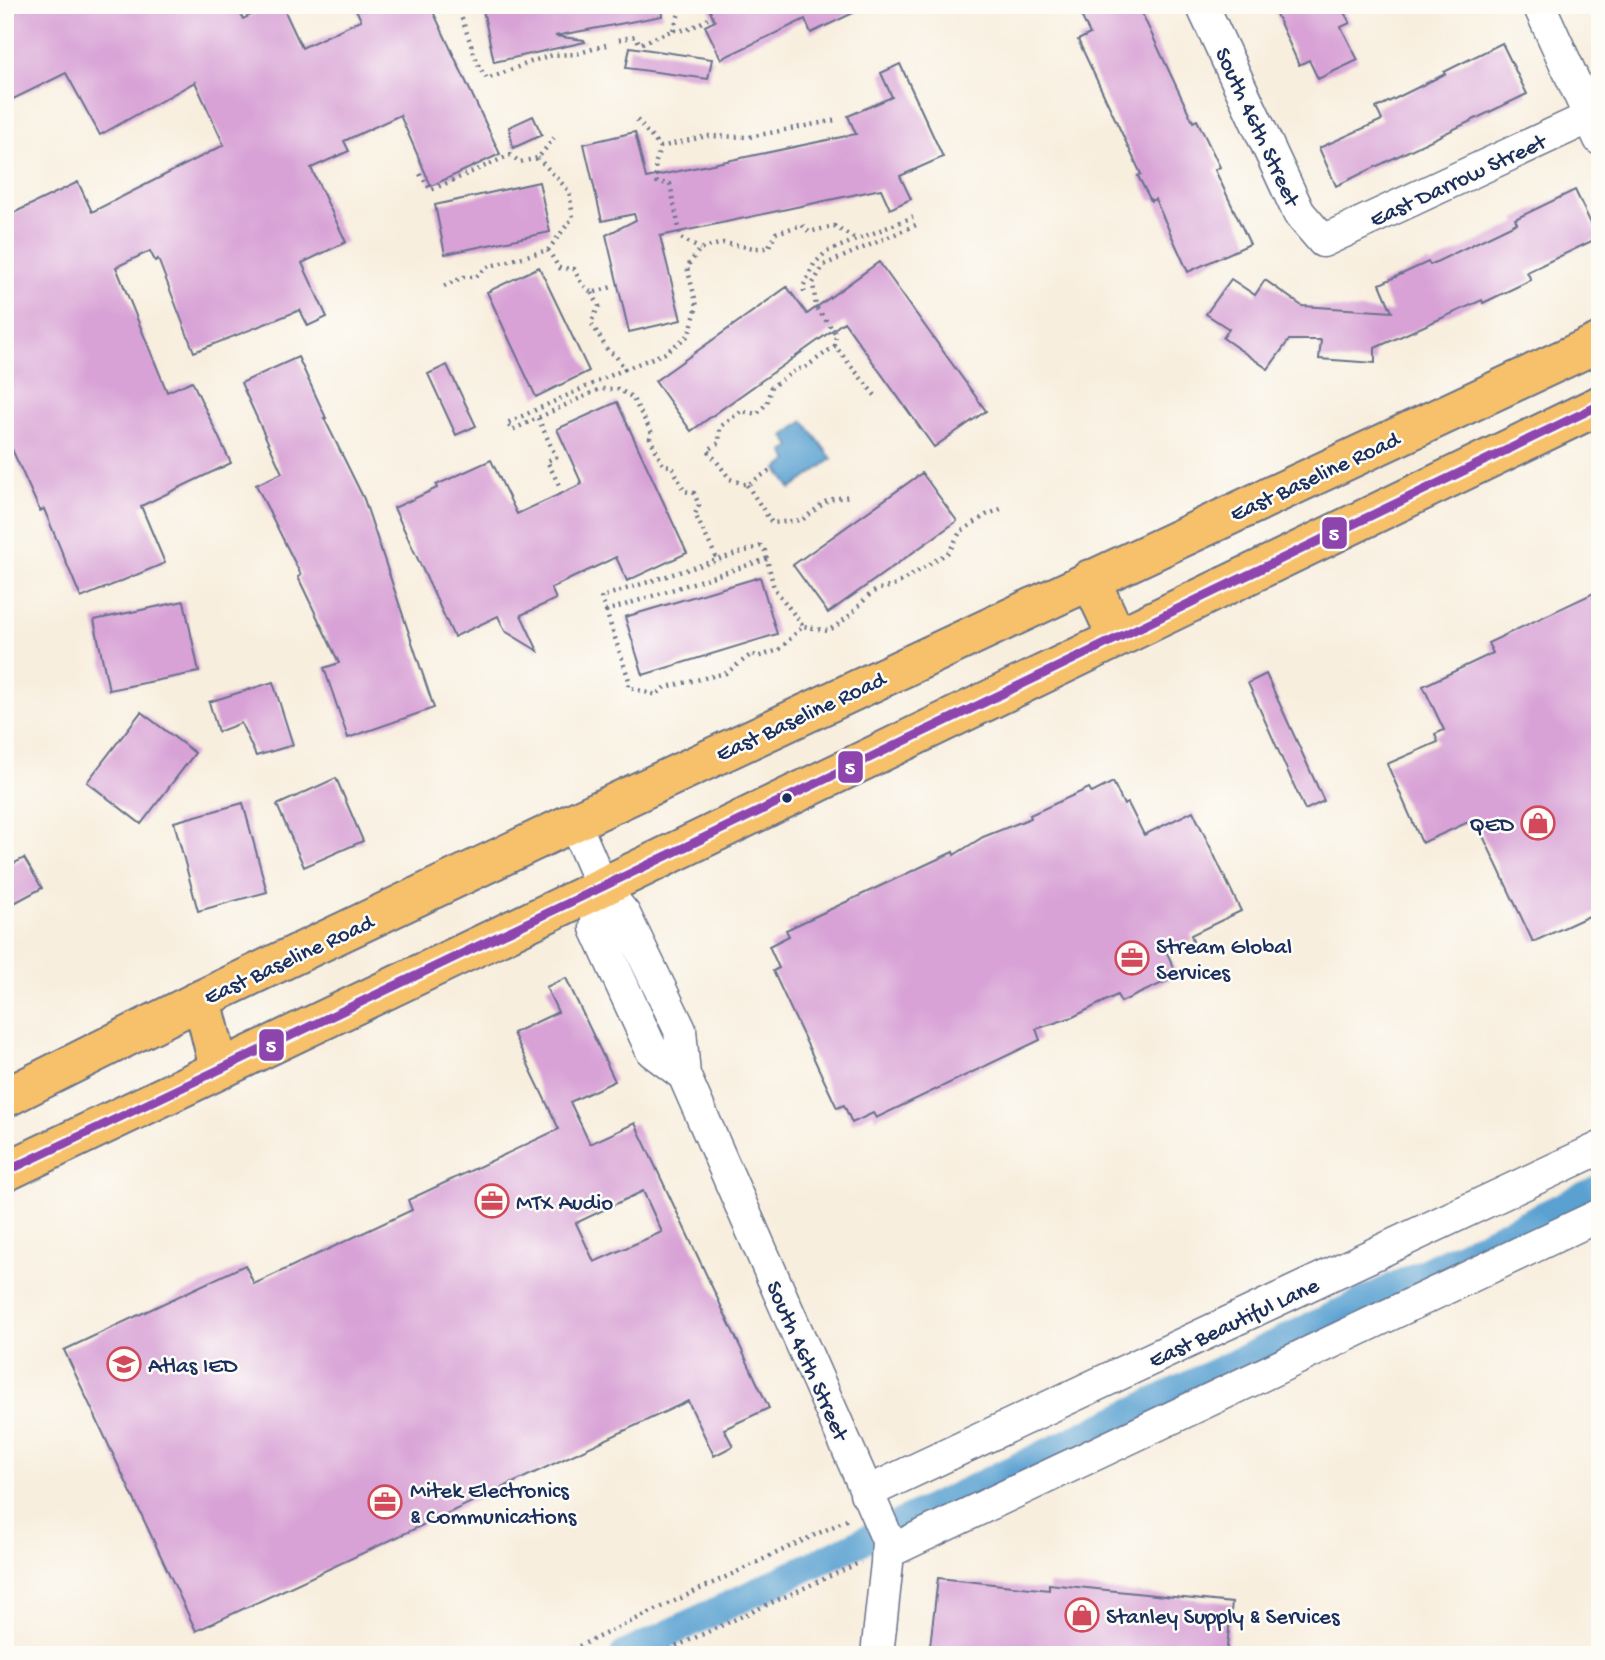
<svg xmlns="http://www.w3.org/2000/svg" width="1605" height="1660" viewBox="0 0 1605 1660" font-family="'Gochi Hand',sans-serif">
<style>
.water{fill:#5aa1d1;stroke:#3a6898;stroke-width:2}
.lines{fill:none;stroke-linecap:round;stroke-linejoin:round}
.canal{stroke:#5aa1d1;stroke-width:28}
.building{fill:#d8a2d6;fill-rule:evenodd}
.street-casing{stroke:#68728b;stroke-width:35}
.primary-casing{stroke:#68728b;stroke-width:42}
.path{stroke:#68728b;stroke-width:4.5;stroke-dasharray:2 5;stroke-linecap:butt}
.street{stroke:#fff;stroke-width:32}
.primary{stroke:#f6c16b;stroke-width:38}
.bus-1-casing{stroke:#fdfcf7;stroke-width:14}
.bus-1{stroke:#8e44ad;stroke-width:9}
.bus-dot{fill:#1b2f5e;stroke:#fdfcf7;stroke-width:2.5}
.labels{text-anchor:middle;stroke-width:5;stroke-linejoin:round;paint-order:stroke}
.street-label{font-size:23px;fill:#1b2f5e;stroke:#fdfcf7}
.poi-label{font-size:23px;fill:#1b2f5e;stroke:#fdfcf7;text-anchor:start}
.line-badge{stroke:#fdfcf7;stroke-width:2.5}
.badge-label{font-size:19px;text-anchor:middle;font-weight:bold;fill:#fff}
</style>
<rect width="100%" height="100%" fill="#fdfcf7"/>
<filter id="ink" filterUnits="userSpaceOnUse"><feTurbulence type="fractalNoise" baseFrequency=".0143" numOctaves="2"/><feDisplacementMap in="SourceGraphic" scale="14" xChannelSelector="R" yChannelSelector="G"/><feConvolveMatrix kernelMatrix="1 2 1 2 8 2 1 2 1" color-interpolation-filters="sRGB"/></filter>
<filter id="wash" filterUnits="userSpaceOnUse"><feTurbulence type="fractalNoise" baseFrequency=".00686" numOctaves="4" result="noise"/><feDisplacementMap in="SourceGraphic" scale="28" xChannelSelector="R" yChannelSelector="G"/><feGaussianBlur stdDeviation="1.57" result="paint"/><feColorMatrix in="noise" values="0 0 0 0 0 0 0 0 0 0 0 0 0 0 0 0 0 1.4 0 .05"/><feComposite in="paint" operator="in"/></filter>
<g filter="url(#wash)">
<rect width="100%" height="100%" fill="#f8eede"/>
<path class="water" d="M 804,421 L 832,459 L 791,489 L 777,469 L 789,460 L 784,452 L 791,446 L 784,436 Z"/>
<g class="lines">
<path class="canal" d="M 624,1655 L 1600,1188"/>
</g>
<g id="blocks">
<path class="building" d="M 5,5 L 236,5 L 243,19 L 272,5 L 282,5 L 302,48 L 361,20 L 354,5 L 430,5 L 500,154 L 431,186 L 400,115 L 344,141 L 349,151 L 311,168 L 346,242 L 302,263 L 327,317 L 308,326 L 300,310 L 194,352 L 158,259 L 155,261 L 150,251 L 116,267 L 167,392 L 192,381 L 231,463 L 141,506 L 165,563 L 81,598 L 44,509 L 40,511 L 5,434 L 5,217 L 78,182 L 92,212 L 224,145 L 195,82 L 100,135 L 66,73 L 5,103 Z
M 482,5 L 661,5 L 662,16 L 555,36 L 584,40 L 585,42 L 494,62 Z
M 707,5 L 870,5 L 811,33 L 805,19 L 721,59 L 705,26 L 715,21 Z
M 1076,5 L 1138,5 L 1193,122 L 1197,120 L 1220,167 L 1215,170 L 1250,244 L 1188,272 L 1155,199 L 1151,201 L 1138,176 L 1141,174 L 1078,40 L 1090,34 Z
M 1272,5 L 1340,5 L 1350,23 L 1341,27 L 1358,60 L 1318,79 L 1309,60 L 1299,65 Z
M 1502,43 L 1527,94 L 1336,186 L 1319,148 L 1382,120 L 1376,108 L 1445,74 L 1444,72 Z
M 630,47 L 712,59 L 708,79 L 626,68 Z
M 900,64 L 943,157 L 900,176 L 911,199 L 890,209 L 881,189 L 660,236 L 681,320 L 629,332 L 606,235 L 636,220 L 634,214 L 602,221 L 584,144 L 635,132 L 646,178 L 856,134 L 848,116 L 892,97 L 881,73 Z
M 533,116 L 542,135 L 513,148 L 509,127 Z
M 539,182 L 550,232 L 445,254 L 435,205 Z
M 1575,190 L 1598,238 L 1527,272 L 1531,280 L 1483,303 L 1482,300 L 1375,348 L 1375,363 L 1319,359 L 1321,340 L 1289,340 L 1268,369 L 1223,338 L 1229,329 L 1206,314 L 1231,279 L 1255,295 L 1265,280 L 1302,306 L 1392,312 L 1380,284 L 1428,262 L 1430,265 L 1517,223 L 1515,219 Z
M 879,262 L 986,411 L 934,447 L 844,322 L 691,431 L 655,381 L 787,287 L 807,314 Z
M 539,267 L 589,371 L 536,397 L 487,292 Z
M 298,357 L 326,418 L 324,418 L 364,499 L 434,708 L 348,738 L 324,668 L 339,663 L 298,577 L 301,575 L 256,485 L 282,473 L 241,383 Z
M 447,365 L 476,426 L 456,435 L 428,374 Z
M 617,402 L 687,553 L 627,581 L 616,557 L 551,588 L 556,599 L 521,615 L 538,651 L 505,631 L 498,616 L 454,637 L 394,508 L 437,488 L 436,485 L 491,460 L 517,514 L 582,484 L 557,429 Z
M 922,473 L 957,521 L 828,613 L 793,565 Z
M 760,577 L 777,634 L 643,675 L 625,617 Z
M 1600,590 L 1600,911 L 1533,942 L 1475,819 L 1422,843 L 1387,764 L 1438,742 L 1435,734 L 1444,730 L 1423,686 L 1493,653 L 1488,643 Z
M 184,601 L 199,672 L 109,690 L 94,620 Z
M 1266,674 L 1324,801 L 1305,810 L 1248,683 Z
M 273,682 L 293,745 L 256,756 L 241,723 L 218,732 L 209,702 Z
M 141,712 L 195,753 L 141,824 L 87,782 Z
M 336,778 L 363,841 L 304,867 L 277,805 Z
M 1113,782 L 1124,805 L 1128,803 L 1144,835 L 1193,811 L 1241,911 L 1191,935 L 1193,941 L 1167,953 L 1178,976 L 1121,1002 L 1117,995 L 1073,1017 L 1036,1029 L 1040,1040 L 876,1118 L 873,1113 L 852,1123 L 844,1105 L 837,1108 L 773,971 L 779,968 L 769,946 L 789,936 L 786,930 L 953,852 L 954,855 L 983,837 L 1031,818 L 1030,815 L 1089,788 L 1092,793 Z
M 243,803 L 267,892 L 198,911 L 174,822 Z
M 24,858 L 42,888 L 5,908 L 5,868 Z
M 566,978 L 615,1081 L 570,1102 L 590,1144 L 635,1123 L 769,1408 L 724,1429 L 733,1446 L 714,1456 L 688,1401 L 196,1631 L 64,1350 L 245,1265 L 254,1284 L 412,1210 L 408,1200 L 559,1129 L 513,1033 L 558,1012 L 546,987 ZM 643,1191 L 662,1232 L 594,1262 L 576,1223 Z
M 938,1578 L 1049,1590 L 1049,1584 L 1232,1603 L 1226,1655 L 929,1655 Z"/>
</g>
</g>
<g filter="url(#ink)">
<use href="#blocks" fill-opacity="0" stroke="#68728b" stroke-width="2"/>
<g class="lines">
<defs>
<path id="street" d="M 1202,5 L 1299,213 L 1323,241 L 1590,117
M 1539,5 L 1600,139
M 574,822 L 602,887 L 624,914 L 680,1030 L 684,1075 L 888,1540 L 887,1563 L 877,1655
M 602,887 L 596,928 L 652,1051 L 684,1075
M 866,1493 L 1600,1148
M 888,1552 L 1600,1215"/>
<path id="primary" d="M 1090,579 L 1117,637
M 202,999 L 219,1068
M 5,1098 L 202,999 L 574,822 L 1600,342
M 5,1172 L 602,887 L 1600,405"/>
</defs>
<use href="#street" class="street-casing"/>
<use href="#primary" class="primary-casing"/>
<path class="path" d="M 457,5 L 479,67 L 487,79 L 536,60 L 553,55 L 576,54 L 606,45
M 673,30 L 682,5
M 619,40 L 635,36 L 640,44 L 673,30 L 687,30 L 708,19
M 637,120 L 660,147 L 655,165 L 657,182 L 670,184 L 681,238 L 700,249
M 660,147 L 707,136 L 749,137 L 836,120
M 420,174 L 431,190 L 510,155 L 520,162 L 538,158 L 554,138
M 548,250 L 559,268 L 574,269 L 581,283 L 592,293 L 612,287
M 444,286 L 464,277 L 476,277 L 487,267 L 548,250 L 573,217 L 569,191 L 538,158
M 804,292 L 804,285 L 814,264 L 826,252 L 913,217
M 592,293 L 599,306 L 591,322 L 608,351 L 615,355 L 625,369 L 665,353 L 689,335 L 697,306 L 687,267 L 700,249 L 723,243 L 754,248 L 768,248 L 776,233 L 802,225 L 809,232 L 834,226 L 857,240
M 835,346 L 836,334 L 816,307 L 813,283 L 824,265 L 916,225
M 625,369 L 507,423 L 512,430 L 600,389 L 618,389 L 632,397 L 652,433 L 650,438 L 663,465 L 672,466 L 684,491 L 694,493 L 699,505 L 695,514 L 717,559
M 538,418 L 556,457 L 547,461 L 560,487
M 769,471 L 747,485 L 730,479 L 708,450 L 719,443 L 720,427 L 741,411 L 757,414 L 767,403 L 771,387 L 797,369 L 803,369 L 835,346 L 877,398
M 747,485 L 772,523 L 802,520 L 828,500 L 850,496
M 767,559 L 606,611 L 601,597 L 761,546 L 765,551 L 774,588 L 803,626
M 606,611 L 629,680 L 628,687 L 656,695 L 666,687 L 726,673 L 752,654 L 757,657 L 779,650 L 803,626 L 828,631 C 837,625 848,618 855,610 C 867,598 873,587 892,587 L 949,552 L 960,532 L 986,515 L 1001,509
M 560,1655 L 851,1518
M 657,1655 L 861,1562"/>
<use href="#street" class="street"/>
<use href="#primary" class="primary"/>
<defs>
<path id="bus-1" d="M 5,1172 L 602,887 L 1600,405"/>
</defs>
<use href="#bus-1" class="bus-1-casing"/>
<use href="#bus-1" class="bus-1"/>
</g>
</g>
<defs>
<symbol id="shop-ring" viewBox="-11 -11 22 22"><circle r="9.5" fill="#fdfcf7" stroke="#d1495b" stroke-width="1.5"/><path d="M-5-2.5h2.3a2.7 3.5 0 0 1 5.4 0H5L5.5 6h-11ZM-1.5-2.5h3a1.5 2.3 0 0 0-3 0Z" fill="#d1495b"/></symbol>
<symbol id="office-ring" viewBox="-11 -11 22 22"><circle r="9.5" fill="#fdfcf7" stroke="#d1495b" stroke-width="1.5"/><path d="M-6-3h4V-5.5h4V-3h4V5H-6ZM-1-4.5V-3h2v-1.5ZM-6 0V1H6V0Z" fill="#d1495b"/></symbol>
<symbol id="university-ring" viewBox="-11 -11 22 22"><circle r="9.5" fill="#fdfcf7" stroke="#d1495b" stroke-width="1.5"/><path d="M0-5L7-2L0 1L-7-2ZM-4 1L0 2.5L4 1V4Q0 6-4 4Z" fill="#d1495b"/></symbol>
</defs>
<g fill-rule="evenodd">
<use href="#shop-ring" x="1519" y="804" width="38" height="38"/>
<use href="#office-ring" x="1113" y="939" width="38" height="38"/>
<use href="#office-ring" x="473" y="1182" width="38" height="38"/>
<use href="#university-ring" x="105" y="1345" width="38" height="38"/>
<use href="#office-ring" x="366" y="1483" width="38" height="38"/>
<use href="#shop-ring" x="1063" y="1596" width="38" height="38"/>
</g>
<circle class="bus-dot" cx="787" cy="798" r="6"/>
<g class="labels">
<g class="street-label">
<text transform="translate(1259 126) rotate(65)" y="8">South 46th Street</text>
<text transform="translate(1457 179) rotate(-25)" y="8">East Darrow Street</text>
<text transform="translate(1314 475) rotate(-25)" y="8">East Baseline Road</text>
<text transform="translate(800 715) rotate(-25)" y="8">East Baseline Road</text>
<text transform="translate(288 958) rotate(-25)" y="8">East Baseline Road</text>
<text transform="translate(1233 1321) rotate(-25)" y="8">East Beautiful Lane</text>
<text transform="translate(809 1360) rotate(66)" y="8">South 46th Street</text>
</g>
<g class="poi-label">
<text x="1514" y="831" text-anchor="end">QED</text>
<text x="1156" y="953">Stream Global<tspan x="1156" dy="26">Services</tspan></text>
<text x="516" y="1209">MTX Audio</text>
<text x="148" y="1372">Atlas IED</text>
<text x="410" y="1497">Mitek Electronics<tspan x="410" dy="26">&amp; Communications</tspan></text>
<text x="1106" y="1623">Stanley Supply &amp; Services</text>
</g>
</g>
<g class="line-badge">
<rect x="1321" y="516" width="27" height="34" rx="7" fill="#8e44ad"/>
<rect x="837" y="750" width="27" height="34" rx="7" fill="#8e44ad"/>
<rect x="258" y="1028" width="27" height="34" rx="7" fill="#8e44ad"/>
</g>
<g class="badge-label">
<text x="1334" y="540">5</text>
<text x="850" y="774">5</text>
<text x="271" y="1052">5</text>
</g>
<rect width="1605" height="1660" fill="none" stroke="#fdfcf7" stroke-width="28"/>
</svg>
